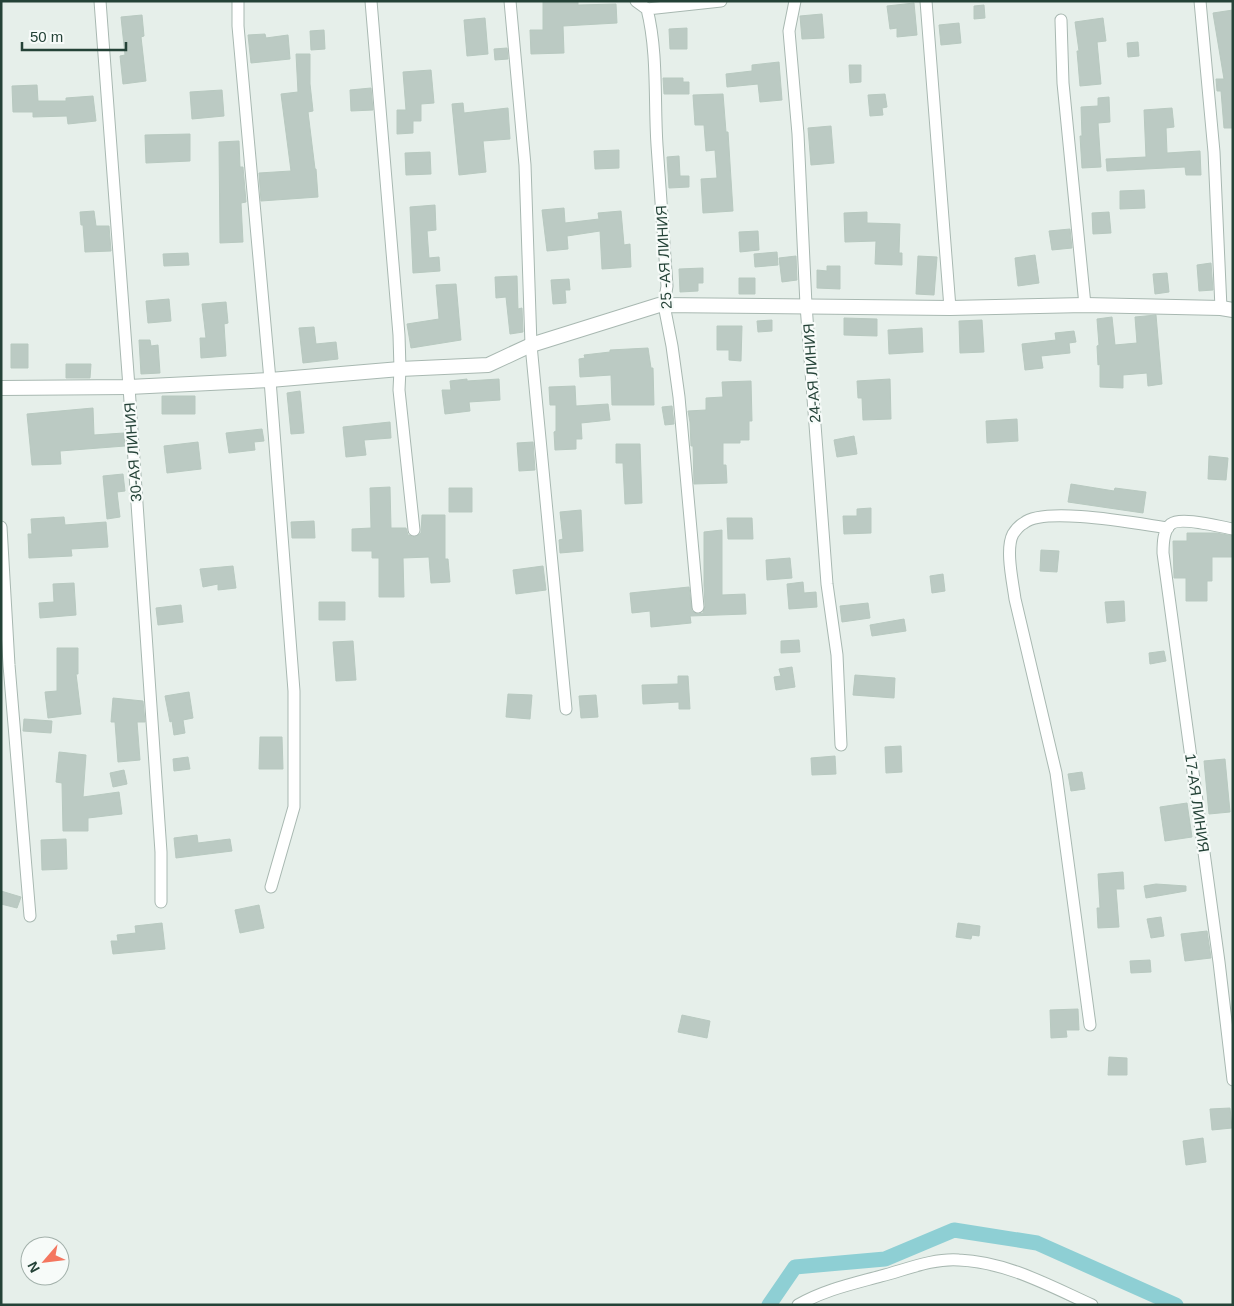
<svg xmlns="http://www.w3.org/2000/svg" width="1234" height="1306" viewBox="0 0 1234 1306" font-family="Helvetica,sans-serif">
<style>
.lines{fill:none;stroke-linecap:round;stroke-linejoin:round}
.canal{stroke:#8ecfd4;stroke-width:15}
.building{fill:#bbcac3;stroke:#b8c9c0}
.minor-casing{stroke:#a8b8b1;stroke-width:13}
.tertiary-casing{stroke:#a8b8b1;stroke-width:16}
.minor{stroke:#fff;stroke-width:11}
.tertiary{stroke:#fff;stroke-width:14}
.labels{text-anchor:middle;stroke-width:4.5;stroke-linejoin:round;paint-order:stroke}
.street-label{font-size:15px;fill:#244237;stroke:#f7fbf9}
</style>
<rect width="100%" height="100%" fill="#e6efea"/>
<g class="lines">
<path class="canal" d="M 769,1305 L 795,1267 L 885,1259 L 954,1230 L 1037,1243 L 1176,1305"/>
</g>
<path class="building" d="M 543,1 L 578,1 L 578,5 L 616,4 L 617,23 L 563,26 L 564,53 L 531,54 L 530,30 L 543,30 Z
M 914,3 L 917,35 L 897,37 L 897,28 L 890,29 L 887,6 Z
M 984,5 L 985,18 L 974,19 L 974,6 Z
M 1233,10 L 1233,128 L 1224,128 L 1221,91 L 1217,91 L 1216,79 L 1224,79 L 1213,13 Z
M 822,14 L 824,38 L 802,39 L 800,16 Z
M 142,15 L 144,36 L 141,37 L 146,81 L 123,84 L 120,56 L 125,55 L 121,17 Z
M 485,18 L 488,54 L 467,56 L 464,20 Z
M 1103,18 L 1106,41 L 1097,42 L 1101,84 L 1080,86 L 1077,51 L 1079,51 L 1075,22 Z
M 959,23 L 961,43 L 941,45 L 939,25 Z
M 687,28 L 687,49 L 670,49 L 669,29 Z
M 324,30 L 325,49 L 311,50 L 310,31 Z
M 265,34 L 266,38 L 288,35 L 290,59 L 251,63 L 248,35 Z
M 1138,42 L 1139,56 L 1128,57 L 1127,43 Z
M 507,48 L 508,59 L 495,60 L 494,49 Z
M 296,54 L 310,54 L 310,84 L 313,111 L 308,112 L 315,169 L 316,169 L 318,197 L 261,201 L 259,173 L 291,171 L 281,94 L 298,92 Z
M 779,62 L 782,100 L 760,102 L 758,84 L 727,87 L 726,74 L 752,71 L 752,65 Z
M 849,65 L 861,65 L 861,82 L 850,83 Z
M 431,70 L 434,103 L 421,104 L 421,121 L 413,121 L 413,133 L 397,134 L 397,110 L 406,110 L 403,72 Z
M 663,78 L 683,78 L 683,82 L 689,82 L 689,94 L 664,94 Z
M 37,85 L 38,101 L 66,101 L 66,98 L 93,96 L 96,121 L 68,124 L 67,116 L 33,117 L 33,112 L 13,112 L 12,86 Z
M 371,88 L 373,110 L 351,111 L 350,90 Z
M 222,90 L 224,116 L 192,119 L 190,92 Z
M 723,94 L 726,132 L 728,132 L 733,211 L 703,213 L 701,179 L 717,178 L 715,150 L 706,151 L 704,125 L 695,125 L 693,95 Z
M 885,94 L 887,107 L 882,108 L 883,115 L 870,116 L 868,95 Z
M 1109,97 L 1110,122 L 1098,123 L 1101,167 L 1082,168 L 1080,136 L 1082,136 L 1081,107 L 1098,106 L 1098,98 Z
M 463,103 L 464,113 L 508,108 L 510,139 L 483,141 L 486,172 L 459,175 L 452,104 Z
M 1172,108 L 1174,127 L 1166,128 L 1167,153 L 1200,151 L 1201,175 L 1186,175 L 1185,167 L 1107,171 L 1106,159 L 1146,157 L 1144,110 Z
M 831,126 L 834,163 L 811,165 L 808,128 Z
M 190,134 L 190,161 L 146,163 L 145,135 Z
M 239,141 L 240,167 L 243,167 L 246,202 L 241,203 L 243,242 L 220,243 L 219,142 Z
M 619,150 L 619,168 L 595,169 L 594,151 Z
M 430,152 L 431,174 L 406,175 L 405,153 Z
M 679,156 L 680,176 L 689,176 L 689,187 L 669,188 L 667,157 Z
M 1144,190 L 1145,208 L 1120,209 L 1120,191 Z
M 435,205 L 436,230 L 427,231 L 429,258 L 439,257 L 440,271 L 413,273 L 410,207 Z
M 564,208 L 565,223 L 599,219 L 598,213 L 621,211 L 624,245 L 630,244 L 631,267 L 602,269 L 600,231 L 567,236 L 568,249 L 547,251 L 542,210 Z
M 94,211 L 96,226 L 109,226 L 111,251 L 85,252 L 83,225 L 81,225 L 80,212 Z
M 867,212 L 867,223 L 900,224 L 899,253 L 902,253 L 902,265 L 875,264 L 876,241 L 845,242 L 844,213 Z
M 1109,212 L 1111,233 L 1093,234 L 1092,213 Z
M 1070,229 L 1072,248 L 1052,250 L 1049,231 Z
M 758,231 L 759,250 L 740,252 L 739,232 Z
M 777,252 L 778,265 L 755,267 L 754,254 Z
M 188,253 L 189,265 L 164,266 L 163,254 Z
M 1035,255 L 1039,283 L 1018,286 L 1015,258 Z
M 796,256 L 797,280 L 782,282 L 779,258 Z
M 918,256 L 937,257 L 934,295 L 916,294 Z
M 1211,263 L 1213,290 L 1199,291 L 1197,265 Z
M 827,266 L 840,266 L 840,289 L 817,288 L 817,270 L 827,271 Z
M 703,268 L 703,283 L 698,283 L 698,291 L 680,292 L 679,269 Z
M 1167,273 L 1169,292 L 1155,294 L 1153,274 Z
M 517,276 L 518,309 L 522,308 L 523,332 L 510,334 L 506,297 L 496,298 L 495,277 Z
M 739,278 L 755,278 L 755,294 L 739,294 Z
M 569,279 L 570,290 L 565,290 L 566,303 L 553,304 L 551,280 Z
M 456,284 L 461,340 L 411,348 L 407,324 L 439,319 L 436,285 Z
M 169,299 L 171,321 L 148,323 L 146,301 Z
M 226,302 L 228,323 L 224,324 L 226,356 L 201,358 L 200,338 L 206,338 L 202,304 Z
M 1156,315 L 1162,384 L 1148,386 L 1147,373 L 1123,375 L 1123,388 L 1100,387 L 1100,364 L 1098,365 L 1097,346 L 1099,345 L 1097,319 L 1112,317 L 1115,345 L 1137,343 L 1135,317 Z
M 844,318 L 877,319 L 877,336 L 844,335 Z
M 772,320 L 772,331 L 758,332 L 757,321 Z
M 982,320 L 984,352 L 960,353 L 959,321 Z
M 717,326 L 742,326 L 741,361 L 729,360 L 729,350 L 717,350 Z
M 314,327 L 316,344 L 336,342 L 338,359 L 303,363 L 299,328 Z
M 922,328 L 923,352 L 889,354 L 888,330 Z
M 1074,331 L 1076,342 L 1069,343 L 1070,353 L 1041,356 L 1043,368 L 1025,370 L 1022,344 L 1056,340 L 1055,333 Z
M 139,340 L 150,340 L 151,346 L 158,345 L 160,373 L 141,374 Z
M 11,344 L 28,344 L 28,368 L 11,368 Z
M 648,348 L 651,368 L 653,368 L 654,405 L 612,405 L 611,375 L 580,377 L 579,359 L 585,358 L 584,355 L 610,352 L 610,350 Z
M 66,364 L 91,364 L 90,378 L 66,378 Z
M 467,379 L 467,381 L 499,379 L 500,400 L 469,402 L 470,411 L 445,414 L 442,390 L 451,390 L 450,381 Z
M 890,379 L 891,419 L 863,420 L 862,398 L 858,398 L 857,381 Z
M 751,381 L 752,421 L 749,421 L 749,440 L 740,440 L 740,443 L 723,443 L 723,465 L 726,465 L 727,483 L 694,484 L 693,446 L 691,446 L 690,422 L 688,411 L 706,410 L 706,398 L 723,397 L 722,382 Z
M 575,386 L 576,406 L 608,404 L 610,420 L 581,423 L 582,439 L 576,439 L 576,449 L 555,450 L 554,432 L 556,431 L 556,405 L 550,405 L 549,387 Z
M 300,391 L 304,433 L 291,434 L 287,393 Z
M 162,396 L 195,396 L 195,414 L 162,414 Z
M 672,406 L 674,424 L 665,425 L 662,407 Z
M 93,408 L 94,435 L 124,433 L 125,446 L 60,451 L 61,464 L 32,465 L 27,414 Z
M 1017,419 L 1018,441 L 987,443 L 986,421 Z
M 390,422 L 391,438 L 364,440 L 366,455 L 346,457 L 343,427 Z
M 262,429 L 264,441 L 254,442 L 255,450 L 229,453 L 226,433 Z
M 854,436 L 857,454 L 837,457 L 834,440 Z
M 198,442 L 201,469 L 167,473 L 164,446 Z
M 533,442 L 535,470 L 519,471 L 517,443 Z
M 616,444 L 640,444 L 642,503 L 625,504 L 623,463 L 616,463 Z
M 1209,456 L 1228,458 L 1226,480 L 1208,479 Z
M 123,474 L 125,491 L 117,492 L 120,517 L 107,519 L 103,476 Z
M 1071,484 L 1114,491 L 1115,488 L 1146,492 L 1143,513 L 1068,502 Z
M 390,487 L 391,528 L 406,528 L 408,535 L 415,537 L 421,533 L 422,515 L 445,515 L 445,559 L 448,559 L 450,582 L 431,583 L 429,557 L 403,558 L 404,597 L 379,597 L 379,558 L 372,558 L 372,551 L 352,551 L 352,529 L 371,528 L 370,488 Z
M 449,488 L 472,488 L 472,512 L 449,512 Z
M 871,508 L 871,533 L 844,534 L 843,516 L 857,516 L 857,509 Z
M 581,510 L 583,551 L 560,553 L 559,540 L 563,539 L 560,512 Z
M 64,517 L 65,525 L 106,522 L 108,547 L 71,549 L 72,556 L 29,558 L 28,534 L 32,534 L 31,519 Z
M 727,518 L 752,518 L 753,539 L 728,539 Z
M 314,521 L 315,538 L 292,538 L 291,522 Z
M 722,530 L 722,595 L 745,594 L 746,614 L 690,616 L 691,623 L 651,627 L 650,611 L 632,613 L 630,593 L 689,587 L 692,611 L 698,614 L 703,613 L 705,606 L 704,585 L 704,532 Z
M 1187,533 L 1216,533 L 1233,536 L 1233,557 L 1212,557 L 1212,581 L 1207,581 L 1207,601 L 1186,601 L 1186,578 L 1174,578 L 1173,541 L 1187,541 Z
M 1041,550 L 1059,551 L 1057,572 L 1040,571 Z
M 790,558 L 792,578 L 767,580 L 766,560 Z
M 233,566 L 236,588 L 218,590 L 218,584 L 203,587 L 200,569 Z
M 543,566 L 546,590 L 516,594 L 513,570 Z
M 943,574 L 945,591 L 932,593 L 930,576 Z
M 803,582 L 804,593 L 816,592 L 817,607 L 789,609 L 787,584 Z
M 74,583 L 76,615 L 40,618 L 39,603 L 54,602 L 53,584 Z
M 1124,601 L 1125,621 L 1107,623 L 1105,602 Z
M 319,602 L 345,602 L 345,620 L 319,620 Z
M 868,603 L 870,618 L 842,622 L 840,606 Z
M 181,605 L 183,622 L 158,625 L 156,608 Z
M 904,619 L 906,631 L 872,636 L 870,625 Z
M 799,640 L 800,652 L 781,653 L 781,641 Z
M 353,641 L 356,680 L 336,681 L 333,642 Z
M 57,648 L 78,648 L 78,674 L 76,674 L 81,714 L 48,718 L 45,692 L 57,691 Z
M 1164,651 L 1166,661 L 1150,664 L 1149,653 Z
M 792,667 L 795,687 L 776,690 L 774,677 L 781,676 L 779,669 Z
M 855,675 L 895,678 L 894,698 L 853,695 Z
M 678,676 L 688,676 L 690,709 L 679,709 L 679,702 L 643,704 L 642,685 L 678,684 Z
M 189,692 L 193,718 L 183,720 L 185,733 L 174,735 L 172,721 L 170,722 L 165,696 Z
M 508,694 L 532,695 L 530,719 L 506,717 Z
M 596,695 L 598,717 L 581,718 L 579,696 Z
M 113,698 L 143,701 L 145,722 L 137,722 L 140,760 L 118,762 L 115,722 L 111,722 Z
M 24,719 L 52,721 L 51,733 L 23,731 Z
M 260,737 L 282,737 L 283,769 L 259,769 Z
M 901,746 L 902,772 L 886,773 L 885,747 Z
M 59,752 L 86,755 L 83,797 L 119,792 L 122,814 L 88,818 L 88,831 L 63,831 L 62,783 L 56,782 Z
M 835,756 L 836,774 L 812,775 L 811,758 Z
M 188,757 L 190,769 L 174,771 L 173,759 Z
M 1225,759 L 1230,812 L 1209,814 L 1204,761 Z
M 124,770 L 127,784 L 113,787 L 110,773 Z
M 1082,772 L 1085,789 L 1071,791 L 1068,774 Z
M 1187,803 L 1192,837 L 1165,841 L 1160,807 Z
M 197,835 L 198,843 L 230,839 L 232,851 L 176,858 L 174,838 Z
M 66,839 L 67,869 L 42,870 L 41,840 Z
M 1123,872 L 1124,889 L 1116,889 L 1119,927 L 1098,928 L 1097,908 L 1100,908 L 1098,874 Z
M 1156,884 L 1186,886 L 1186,891 L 1146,898 L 1144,886 Z
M 1,891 L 21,897 L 17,908 L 1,904 Z
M 259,905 L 264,928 L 240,933 L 235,910 Z
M 1161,917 L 1164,936 L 1151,938 L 1147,919 Z
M 162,923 L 165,949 L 113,954 L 111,941 L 118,941 L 117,935 L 136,933 L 135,926 Z
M 958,923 L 980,926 L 979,936 L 972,935 L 971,939 L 956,937 Z
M 1207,931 L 1211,958 L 1185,961 L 1181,934 Z
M 1150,960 L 1151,972 L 1131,973 L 1130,961 Z
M 1078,1009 L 1079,1030 L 1066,1030 L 1067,1037 L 1051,1038 L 1050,1010 Z
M 682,1015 L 710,1021 L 707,1038 L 678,1032 Z
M 1109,1057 L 1127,1058 L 1127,1075 L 1108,1075 Z
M 1230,1108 L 1232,1128 L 1212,1130 L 1210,1109 Z
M 1203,1138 L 1206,1162 L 1186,1165 L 1183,1141 Z"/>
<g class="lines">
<defs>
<path id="minor" d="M 100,1 L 129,387 L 161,852 L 161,902
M 238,1 L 238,26 L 270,380 L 294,691 L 294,807 L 271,887
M 371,1 L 399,335 L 400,369 L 399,390 L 414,530
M 510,1 L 525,165 L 531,345 L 566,709
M 636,1 L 647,9 C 658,53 654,100 657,145 C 660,192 664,239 667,286 L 664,305 L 672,346 L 679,397 L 698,607
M 795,1 L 789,31 L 798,134 L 806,305 L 827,584 L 837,655 L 841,745
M 926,1 L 950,308
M 1200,1 L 1214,152 L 1221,308
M 647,9 L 721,1
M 1061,20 L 1063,83 L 1085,305
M 1,527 L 9,665 L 30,916
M 1233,529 C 1220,527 1181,516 1171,524 C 1163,530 1163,544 1163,553 L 1219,962 L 1233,1080
M 1090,1025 L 1056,773 L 1015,599 C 1013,583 1005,549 1013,534 C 1015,531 1020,525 1024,523 C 1045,506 1139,524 1168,528
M 798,1305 C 824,1290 852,1284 881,1276 C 905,1270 933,1258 959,1260 C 1007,1262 1050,1286 1092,1305"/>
<path id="tertiary" d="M 1,388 L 129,387 L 270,380 L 400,369 L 488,365 L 531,345 L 659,305 L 950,308 L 1085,305 L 1221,308 L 1233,310"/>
</defs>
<use href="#minor" class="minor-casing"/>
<use href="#tertiary" class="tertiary-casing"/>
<use href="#minor" class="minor"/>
<use href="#tertiary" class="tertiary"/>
</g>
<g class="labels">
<g class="street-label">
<text transform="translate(664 257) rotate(-93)" y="5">25 -АЯ ЛИНИЯ</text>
<text transform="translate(812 373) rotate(-94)" y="5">24-АЯ ЛИНИЯ</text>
<text transform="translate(133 452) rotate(-94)" y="5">30-АЯ ЛИНИЯ</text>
<text transform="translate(1197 803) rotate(82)" y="5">17-АЯ ЛИНИЯ</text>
</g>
</g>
<rect width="1234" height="1306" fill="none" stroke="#244237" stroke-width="5"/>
<g transform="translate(45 1261) rotate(242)"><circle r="24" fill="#f7fbf9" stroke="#a3b1ab"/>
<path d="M0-4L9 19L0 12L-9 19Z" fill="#f4765f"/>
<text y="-8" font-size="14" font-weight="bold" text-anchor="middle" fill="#244237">N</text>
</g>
<path d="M22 42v8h104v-8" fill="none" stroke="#244237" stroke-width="2.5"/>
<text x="30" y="42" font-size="15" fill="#244237" stroke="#f7fbf9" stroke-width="4" paint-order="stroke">50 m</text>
</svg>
